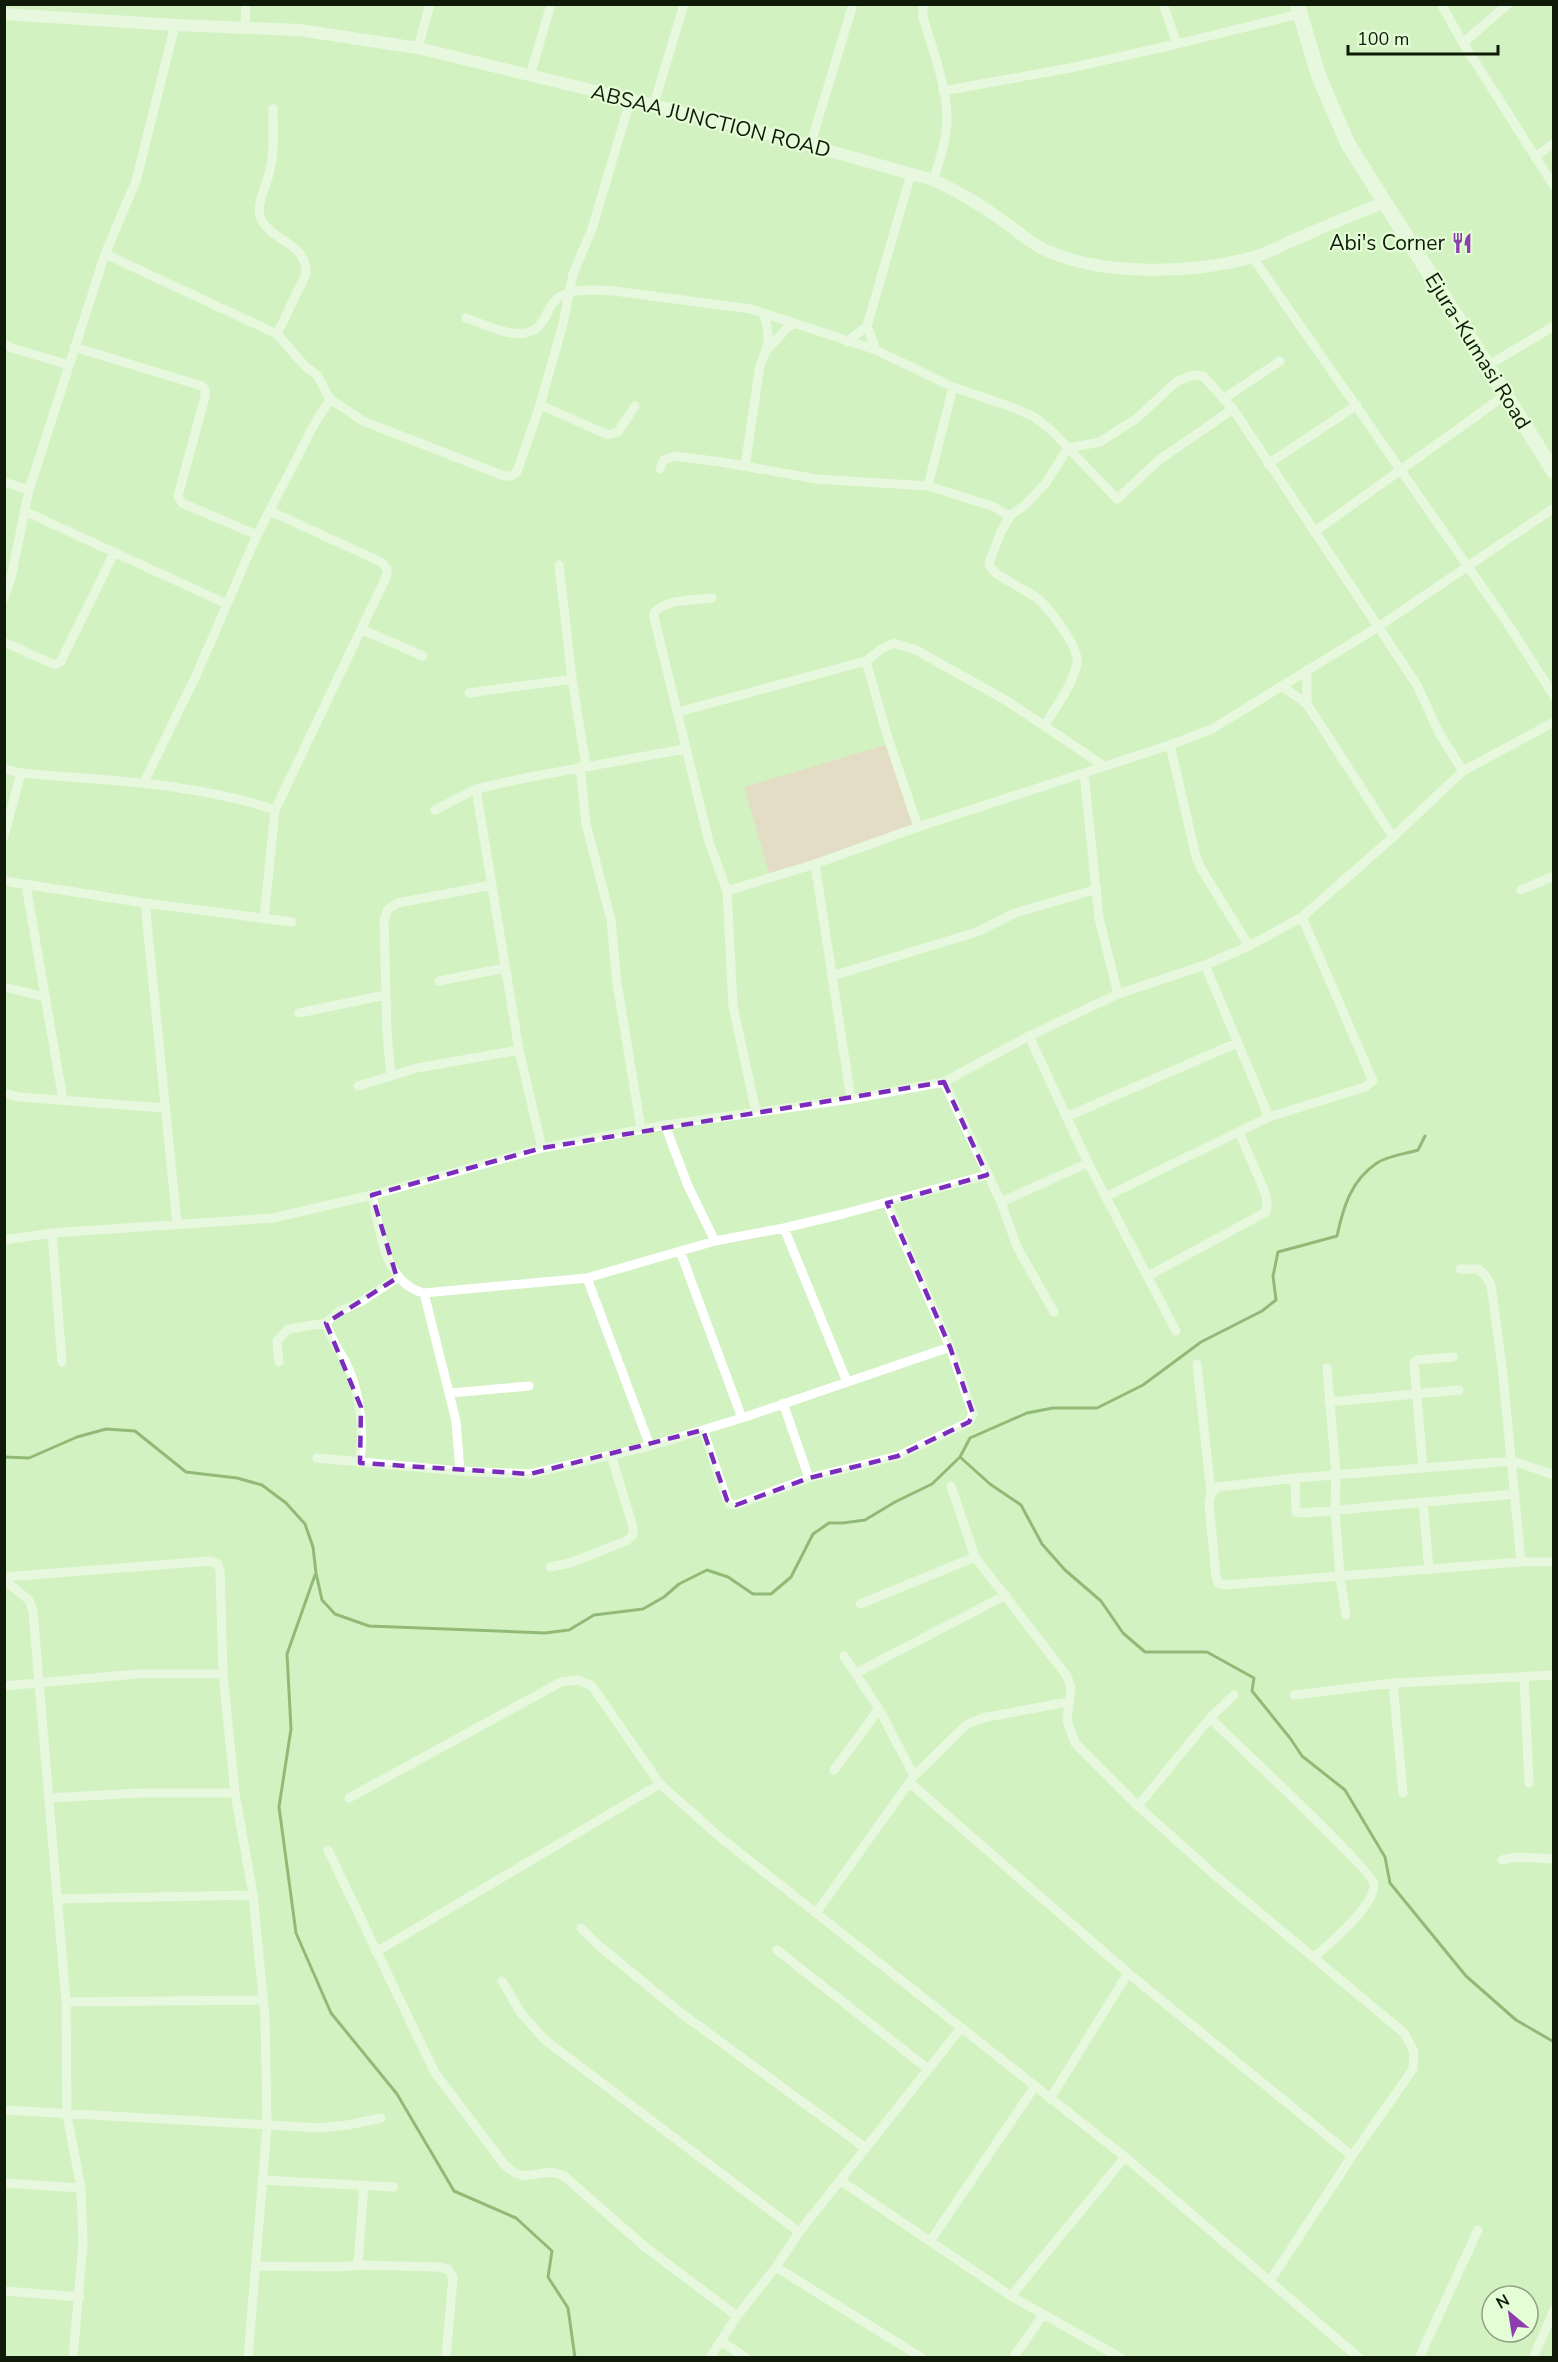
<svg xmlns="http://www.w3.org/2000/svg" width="1558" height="2362" viewBox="0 0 1558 2362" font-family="'Nunito Sans',sans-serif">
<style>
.green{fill:#f3c3c5}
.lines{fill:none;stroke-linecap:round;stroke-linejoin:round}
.stream{stroke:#43761c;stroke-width:3}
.minor{stroke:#fff;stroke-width:9}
.tertiary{stroke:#fff;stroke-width:12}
.primary{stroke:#fff;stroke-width:15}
.marked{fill:none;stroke:#7b2cbf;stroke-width:4.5;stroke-dasharray:12 8;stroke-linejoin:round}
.labels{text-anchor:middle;stroke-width:4.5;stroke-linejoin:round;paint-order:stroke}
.street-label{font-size:21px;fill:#101a09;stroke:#e4fdd7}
.poi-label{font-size:21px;fill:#101a09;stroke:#e4fdd7;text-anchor:end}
</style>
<rect width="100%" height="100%" fill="#d3f2c2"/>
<path class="green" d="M 889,744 L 914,831 L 769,873 L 744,787 Z"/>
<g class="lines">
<path class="stream" d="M 4,1457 L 29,1458 L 77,1437 L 106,1429 L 135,1431 L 186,1472 L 237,1478 L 262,1485 L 286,1503 L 305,1524 L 313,1547 L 316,1573 L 322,1600 L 335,1614 L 369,1626 L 545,1633 L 569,1630 L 594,1615 L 643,1609 L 664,1597 L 679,1584 L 707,1570 L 728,1577 L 753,1594 L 771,1594 L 791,1577 L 813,1534 L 829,1523 L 843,1523 L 865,1520 L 895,1502 L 932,1484 L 960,1457 L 970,1438 L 1027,1413 L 1053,1408 L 1097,1408 L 1143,1385 L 1201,1342 L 1262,1311 L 1276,1300 L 1273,1276 L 1278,1252 L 1337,1236 C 1343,1208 1351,1180 1377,1163 C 1387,1156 1405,1154 1418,1150 L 1425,1136
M 960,1457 L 990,1484 L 1021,1505 L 1042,1544 L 1065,1570 L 1101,1601 L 1123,1633 L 1145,1652 L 1207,1652 L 1254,1678 L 1252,1691 L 1290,1738 L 1302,1756 L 1345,1790 L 1385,1857 L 1390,1883 L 1466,1976 L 1516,2020 L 1554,2042
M 315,1575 L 287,1654 L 291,1729 L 279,1807 L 296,1933 L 331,2013 L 397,2094 L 454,2191 L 516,2218 L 552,2251 L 548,2277 L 568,2308 L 575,2358"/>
<path class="minor" d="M 923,4 L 923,17 C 932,48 948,89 947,121 C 946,142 940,161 933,180
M 1163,4 L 1177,44 L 1299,14
M 1441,4 L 1463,43 L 1554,186
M 245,28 L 246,4
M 1463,43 L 1508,4
M 418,48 L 430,4
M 530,76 L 551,4
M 943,91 L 1070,68 L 1177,44
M 654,104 L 684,4
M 273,109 C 273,131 275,152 269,174 C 266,186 255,207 261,219 C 273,243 307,242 306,274 L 277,334
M 810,146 L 853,4
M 1535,157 L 1554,143
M 105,254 L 277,334 L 306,367 L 317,375 L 330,399 L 363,421 L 504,476 L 511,476 L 517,472 L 540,405 L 563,324 L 573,274 L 592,229 L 630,101
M 1253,258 L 1510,627 L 1554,696
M 466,318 C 484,324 506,336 525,333 C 548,329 544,307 559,297 C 573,288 599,290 614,291 L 751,309 L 876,350 L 953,387 L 1014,408 L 1034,417 L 1051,430 L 1117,499 L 1159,460 L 1233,409
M 867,326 L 876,350
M 847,342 L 867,326 L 911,174
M 4,344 L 12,348 L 69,365
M 74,347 L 202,386 L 205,390 L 205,397 L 178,496 L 182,503 L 257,535
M 767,350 L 788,327 L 795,323
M 1487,366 L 1554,326
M 1223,399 L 1280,361
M 540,405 L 608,435 L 618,432 L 635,406
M 1068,448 L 1100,442 L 1137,418 L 1176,382 L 1193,375 L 1203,376 L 1233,409 L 1417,685 L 1439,733 L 1463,771
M 1268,464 L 1357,405
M 745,466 L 760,365 C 770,344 770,336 764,314
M 660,469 L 664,460 L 675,456 L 721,462 L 817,479 L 928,486 L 992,506 L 1010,516
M 4,482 L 29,490
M 928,486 L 953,387
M 26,512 L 227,604
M 1314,532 L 1504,396
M 559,565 L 572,679 L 586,766
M 4,598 L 11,578 L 29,490 L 105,254 L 136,181 L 175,25
M 712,598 C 695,600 665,599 654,613 L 654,617 L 709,842 L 727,891 L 733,1006 L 756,1112
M 361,629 L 423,656
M 4,642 L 55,665 L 61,661 L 114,553
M 866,661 L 887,735 L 918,827
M 1283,687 L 1307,704 L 1393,837
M 469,693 L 572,679
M 1307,704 L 1307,670
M 678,712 L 866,661 L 881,649 L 894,643 L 916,650 L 1007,701 L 1104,766
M 1044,726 C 1056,707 1072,686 1077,664 C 1080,648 1050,609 1037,598 C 1031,594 1023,590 1017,586 C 1008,580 992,574 989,563 L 1001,532 L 1010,516 L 1025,505 L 1045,484 L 1068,448
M 1170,745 L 1196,857 L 1202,870 L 1249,946
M 580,767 L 586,824 L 611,920 L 617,983 L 641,1129
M 4,769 L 21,773 C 107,781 192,782 275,810
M 1084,773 L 1099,918 L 1118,994
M 144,782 L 195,678 L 257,535 L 315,423 L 330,399
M 476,789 L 519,1050 L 542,1148
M 435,810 L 476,789 L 530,777 L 685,749
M 4,836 L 21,773
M 815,864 L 851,1099
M 4,881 L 145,903 L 292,922
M 26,885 L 63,1100
M 1521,890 L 1554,876
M 727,891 L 815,864 L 918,827 L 1170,745 L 1212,729 L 1378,627 L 1554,508
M 145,903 L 177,1224
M 264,919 L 275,810 L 387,575 L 387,569 L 381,562 L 270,511
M 1205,965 L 1269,1117
M 832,976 L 977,932 L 1015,913 L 1097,889
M 439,981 L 505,968
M 4,987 L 45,997
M 299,1013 L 385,995
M 1029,1036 L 1088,1163 L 1176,1331
M 391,1076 L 387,1033 L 384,920 L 388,909 L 398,903 L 492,885
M 944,1082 L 1001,1202 L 1017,1247 L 1054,1312
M 358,1086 L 417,1068 L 519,1050
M 4,1093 L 19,1097 L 164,1108
M 1066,1117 L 1237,1043
M 665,1125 L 688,1186 L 715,1241
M 372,1195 C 380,1229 383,1283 424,1293 L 587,1278 L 715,1241 L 784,1228 L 843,1214 L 987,1175
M 1107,1196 L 1269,1117 L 1365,1087 L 1373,1081 L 1302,917
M 1001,1202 L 1088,1163
M 784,1228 L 847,1382
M 52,1233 L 62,1362
M 4,1240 L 52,1233 L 273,1218 L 372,1195 L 542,1148 L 665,1125 L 851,1099 L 944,1082 L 1029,1036 L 1118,994 L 1205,965 L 1249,946 L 1302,917 L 1393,837 L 1463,771 L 1554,722
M 680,1251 L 742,1418
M 1460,1269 L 1478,1269 L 1484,1274 L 1491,1285 L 1503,1375 L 1521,1562
M 1148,1276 L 1266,1212 L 1267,1205 L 1266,1195 L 1239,1132
M 587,1278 L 650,1446
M 424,1293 L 456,1421 L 460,1471
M 279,1362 L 277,1341 L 288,1329 L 326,1323
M 1197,1364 L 1211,1493
M 1327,1368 L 1336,1474 L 1335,1510 L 1340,1576 L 1346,1615
M 450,1393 L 529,1386
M 1329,1402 L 1459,1390
M 783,1403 L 809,1478
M 703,1430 L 727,1500 L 730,1504 L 736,1505 L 809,1478 L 898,1456 L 969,1422 L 973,1414 L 950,1347 L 887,1203
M 317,1458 L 460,1471 L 530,1474 L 650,1446 L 742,1418 L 950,1347
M 360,1463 C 364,1427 361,1393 345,1361 C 338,1348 329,1336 326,1323 L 338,1312 L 362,1301 L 397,1278
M 1423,1468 L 1414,1363 L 1417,1360 L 1453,1357
M 1554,1475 L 1513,1461 L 1295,1478 L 1218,1487 L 1211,1493 L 1209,1504 L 1216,1576 L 1218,1583 L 1224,1585 L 1521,1562 L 1554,1562
M 1295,1478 L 1296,1512 L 1304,1513 L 1515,1494
M 951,1486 L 975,1557
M 1423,1502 L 1429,1570
M 550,1567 L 570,1563 L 626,1541 L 633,1535 L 633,1527 L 611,1455
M 4,1577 L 211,1561 L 218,1564 L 220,1571 L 223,1674 L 235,1793 L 253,1895 L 265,2018 L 266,2070 L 267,2126 L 248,2358
M 4,1580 L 29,1600 L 33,1611 L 66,2002 L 67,2115 L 81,2188 L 83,2243 L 73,2358
M 860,1604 L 975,1557 L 1067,1676 L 1071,1688 L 1067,1720 L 1075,1743 L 1138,1806 L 1217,1877 L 1404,2033 L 1414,2052 L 1413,2069 L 1352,2156 L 1270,2281
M 844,1656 L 879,1709 L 914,1776
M 856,1673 L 1006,1595
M 1524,1676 L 1529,1783
M 1393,1683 L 1403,1793
M 4,1686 L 137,1674 L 223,1674
M 1294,1695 L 1393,1683 L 1554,1675
M 1210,1718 C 1230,1738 1373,1871 1374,1884 C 1375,1905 1330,1944 1314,1957
M 834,1770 L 879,1709
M 910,1783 L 1128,1973 L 1352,2156
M 48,1798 L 142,1793 L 235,1793
M 349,1798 L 561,1682 L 578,1680 L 592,1686 L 660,1784 L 721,1838 L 1125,2157 L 1359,2358
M 1138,1806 L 1210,1718 L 1234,1695
M 328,1850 L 435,2073 L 504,2164 C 529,2189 537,2164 564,2176 L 644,2246 L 737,2316
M 1502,1860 L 1517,1857 L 1554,1859
M 58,1899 L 253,1895
M 816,1913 L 914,1776 L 966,1725 L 982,1718 L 1068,1702
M 581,1928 L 598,1945 L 681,2013 L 864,2147
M 777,1950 L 928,2069
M 376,1952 L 660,1784
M 502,1981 L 521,2013 L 545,2040 L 799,2232
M 66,2002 L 263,2000
M 1050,2099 L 1128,1973
M 4,2110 L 320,2128 L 348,2125 L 381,2118
M 262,2180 L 394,2187
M 841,2181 L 1011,2296 L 1121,2358
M 4,2183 L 81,2188
M 931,2240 L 1035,2086
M 358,2265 L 437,2267 L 448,2269 L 453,2277 L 446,2358
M 257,2266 L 339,2267 L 358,2265 L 364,2185
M 776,2267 L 922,2358
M 4,2291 L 80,2297
M 1011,2296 L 1125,2157
M 721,2341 L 746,2358
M 710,2358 L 737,2316 L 776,2267 L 799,2232 L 961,2028
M 1013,2358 L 1043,2315
M 1419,2358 L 1478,2230
M 1533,2358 L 1554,2310"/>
<path class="tertiary" d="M 4,14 L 175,25 L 299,30 L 418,48 L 751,129 L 933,180 C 958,191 981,205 1003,221 C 1017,231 1029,242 1045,250 C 1102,276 1190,274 1250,258 C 1266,254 1282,245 1296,239 C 1326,226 1355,214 1385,202"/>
<path class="primary" d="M 1297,4 L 1319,77 L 1348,144 L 1554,472"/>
</g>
<path d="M0 0H1558V2362H0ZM 944,1082 L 987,1175 L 887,1203 L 950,1347 L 973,1414 L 969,1422 L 898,1456 L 809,1478 L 736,1505 L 727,1500 L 703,1430 L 530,1474 L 360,1463 L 361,1407 L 326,1323 L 397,1278 L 372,1195 L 542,1148 Z" fill="#d3f2c2" fill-opacity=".55" fill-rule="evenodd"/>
<path class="marked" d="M 944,1082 L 987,1175 L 887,1203 L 950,1347 L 973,1414 L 969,1422 L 898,1456 L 809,1478 L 736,1505 L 727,1500 L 703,1430 L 530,1474 L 360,1463 L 361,1407 L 326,1323 L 397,1278 L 372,1195 L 542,1148 Z"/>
<defs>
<symbol id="restaurant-bare" viewBox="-9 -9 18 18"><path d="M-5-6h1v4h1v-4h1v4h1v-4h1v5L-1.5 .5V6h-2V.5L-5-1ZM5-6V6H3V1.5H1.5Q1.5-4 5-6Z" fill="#8d3dad" stroke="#e4fdd7" stroke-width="2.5" paint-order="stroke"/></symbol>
</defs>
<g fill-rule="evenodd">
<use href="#restaurant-bare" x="1447" y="228" width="30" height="30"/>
</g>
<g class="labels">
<g class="street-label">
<text transform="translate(711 121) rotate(14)" y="7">ABSAA JUNCTION ROAD</text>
<text transform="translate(1478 351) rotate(58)" y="7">Ejura-Kumasi Road</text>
</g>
<g class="poi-label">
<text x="1445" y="250">Abi's Corner</text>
</g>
</g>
<rect width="1558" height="2362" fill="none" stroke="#101a09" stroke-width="12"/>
<g transform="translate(1510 2314) rotate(330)"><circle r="28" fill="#e4fdd7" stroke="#8fa285" stroke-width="1.5"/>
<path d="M0-4.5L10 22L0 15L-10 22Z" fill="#8d3dad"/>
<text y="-9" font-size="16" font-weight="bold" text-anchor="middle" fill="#101a09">N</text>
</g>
<path d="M1348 45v9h150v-9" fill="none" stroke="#101a09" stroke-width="3"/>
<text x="1357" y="45" font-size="18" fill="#101a09" stroke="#e4fdd7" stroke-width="4.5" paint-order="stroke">100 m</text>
</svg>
